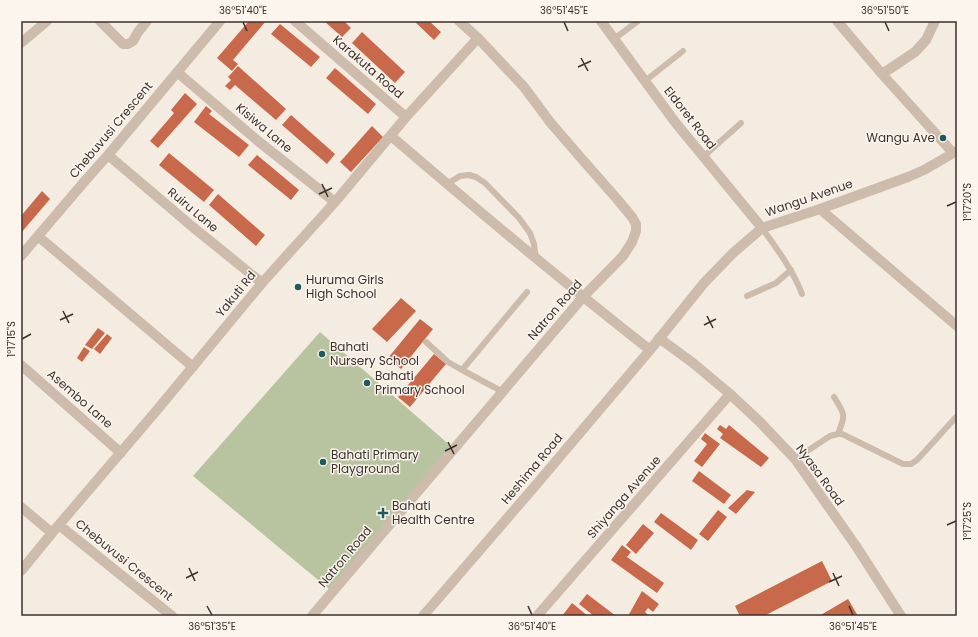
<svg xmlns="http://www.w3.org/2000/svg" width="978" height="637" viewBox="0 0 978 637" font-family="Poppins,sans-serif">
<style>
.green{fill:#b8c4a0}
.building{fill:#c8694b}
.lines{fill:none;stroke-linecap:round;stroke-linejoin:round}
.service{stroke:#cdbbac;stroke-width:6}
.minor{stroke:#cdbbac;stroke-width:10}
.tertiary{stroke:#cdbbac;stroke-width:10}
.ticks{fill:none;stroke:#3b302b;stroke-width:1.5}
.poi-dot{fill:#1f5a5e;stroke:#fbf5ee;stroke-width:1.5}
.labels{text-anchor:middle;stroke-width:3;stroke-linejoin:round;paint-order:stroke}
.street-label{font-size:12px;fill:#3b302b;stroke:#fbf5ee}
.poi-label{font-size:12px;fill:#3b302b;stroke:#fbf5ee;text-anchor:start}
.neatline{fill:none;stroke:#3b302b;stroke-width:1.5}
.ticks-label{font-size:10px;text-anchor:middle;fill:#3b302b}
</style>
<rect width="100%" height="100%" fill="#f4ebe1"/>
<path class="green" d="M 320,332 L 453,448 L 329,589 L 193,476 Z"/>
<path class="building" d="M 249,21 L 266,21 L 233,60 L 238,64 L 232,71 L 217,58 Z
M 324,21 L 344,21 L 351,28 L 342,37 Z
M 414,21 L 429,21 L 441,32 L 434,40 Z
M 280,24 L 320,57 L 311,67 L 271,34 Z
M 362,32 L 405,72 L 395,83 L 352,43 Z
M 238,66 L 286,109 L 276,120 L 235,85 L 230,90 L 225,86 L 231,80 L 228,77 Z
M 335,68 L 376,104 L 368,114 L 326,78 Z
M 185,93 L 197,104 L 158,148 L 150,141 L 174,113 L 171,110 Z
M 206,106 L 212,111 L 209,114 L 249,145 L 239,157 L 194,122 Z
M 291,115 L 335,154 L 327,164 L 282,125 Z
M 372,126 L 383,137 L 351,172 L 340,162 Z
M 169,153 L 214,190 L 204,202 L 159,165 Z
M 257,155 L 299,190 L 291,200 L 248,165 Z
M 42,191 L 50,199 L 21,233 L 21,216 Z
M 218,194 L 265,235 L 256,246 L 209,205 Z
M 401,298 L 416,311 L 387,342 L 372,329 Z
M 420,319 L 433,329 L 401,369 L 388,358 Z
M 98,328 L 105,333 L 92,349 L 85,345 Z
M 107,334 L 112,338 L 100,354 L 94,349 Z
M 84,347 L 90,351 L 82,362 L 77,358 Z
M 434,354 L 446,364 L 410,407 L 398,397 Z
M 720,425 L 726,429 L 729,425 L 769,458 L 761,467 L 720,438 L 723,434 L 717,429 Z
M 705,433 L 720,444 L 702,467 L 694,461 L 707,444 L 701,439 Z
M 699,471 L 731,495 L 724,504 L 692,481 Z
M 747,490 L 755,492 L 736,514 L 728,508 Z
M 718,510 L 727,517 L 708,541 L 699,534 Z
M 661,513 L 698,540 L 691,550 L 654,522 Z
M 643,524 L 654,533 L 636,554 L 626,545 Z
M 622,545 L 631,552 L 627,557 L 664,583 L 657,593 L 611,560 Z
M 822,561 L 832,581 L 764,616 L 740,616 L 735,606 Z
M 642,591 L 659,604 L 653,612 L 648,608 L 645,612 L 649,616 L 628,616 Z
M 587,594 L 616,616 L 594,616 L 579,604 Z
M 848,599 L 858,616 L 819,616 Z
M 572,603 L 588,616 L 562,616 Z"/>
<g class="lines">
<path class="service" d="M 614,39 L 638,21
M 645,81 L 683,51
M 703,157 L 741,123
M 447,184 L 460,176 L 469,175 L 476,177 L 485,183 L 519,218 L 530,233 L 534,244 L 536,259
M 762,228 C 777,249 793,270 802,294
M 747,296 L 776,283 L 791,270
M 426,342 L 448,362 L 462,370 L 503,392
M 462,370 L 527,292
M 834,397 C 845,415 846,414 838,434
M 795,459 L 830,436 L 838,434 L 842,434 L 903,464 L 911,464 L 917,460 L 957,416"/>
<path class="minor" d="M 100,21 L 123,44 L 128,44 L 133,41 L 138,32 L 147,21
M 295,21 L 406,117
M 601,21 L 675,122 L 762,228
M 837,21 L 882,74 L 953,153
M 21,43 L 47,21
M 177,72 L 258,141 L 335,202
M 882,74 L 915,52 L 926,40 L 935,21
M 391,136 C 476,209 562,281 650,350
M 108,155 L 194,228 L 262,283
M 820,209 L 957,326
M 39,237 L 193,367
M 21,256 L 84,182 L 108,155 L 220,21
M 21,365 L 121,453
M 21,507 L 52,533
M 59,525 L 172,616
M 21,571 L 52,533 L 157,410 L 262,283 L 335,202 L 406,117 L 478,38
M 312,616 L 583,297 L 623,256 L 632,242 L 636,231 L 636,224 L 632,217 L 617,199 L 581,158 L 550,122 L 524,87 L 478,38 L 459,21
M 537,616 L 730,394"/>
<path class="tertiary" d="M 659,338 L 693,363 L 730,394 L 760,422 L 795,459 L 856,546 L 901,616
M 423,616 L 535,486 L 650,350 L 704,283 L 733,253 L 762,228 L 820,209 L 908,177 L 924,170 L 957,151"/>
</g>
<path class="ticks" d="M 243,22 L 247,31M 564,22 L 568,31M 885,22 L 889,31M 581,58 L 588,71M 578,67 L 591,61M 322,184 L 328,197M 319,194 L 332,188M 947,206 L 956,202M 63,311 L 69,323M 707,316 L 713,328M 60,320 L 73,314M 704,325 L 716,319M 22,339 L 31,334M 448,442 L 454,454M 445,451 L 457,445M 947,525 L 956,521M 189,568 L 195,581M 833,573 L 839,586M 186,578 L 198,572M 829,582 L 842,576M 207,606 L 212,615M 528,606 L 532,615M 849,606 L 853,615"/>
<g class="poi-dot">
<circle cx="943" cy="138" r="4"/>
<circle cx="298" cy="287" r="4"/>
<circle cx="322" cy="354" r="4"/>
<circle cx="367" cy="383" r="4"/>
<circle cx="323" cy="462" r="4"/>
<path d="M381 507h4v4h4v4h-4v4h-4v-4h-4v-4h4z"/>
</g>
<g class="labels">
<g class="street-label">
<text transform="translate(368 67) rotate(41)" y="4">Karakuta Road</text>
<text transform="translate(690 118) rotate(52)" y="4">Eldoret Road</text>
<text transform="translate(264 128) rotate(40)" y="4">Kisiwa Lane</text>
<text transform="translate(111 130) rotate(-50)" y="4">Chebuvusi Crescent</text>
<text transform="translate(809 198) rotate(-19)" y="4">Wangu Avenue</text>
<text transform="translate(193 210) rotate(40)" y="4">Ruiru Lane</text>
<text transform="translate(236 294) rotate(-51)" y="4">Yakuti Rd</text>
<text transform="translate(555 310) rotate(-49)" y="4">Natron Road</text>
<text transform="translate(80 399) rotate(41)" y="4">Asembo Lane</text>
<text transform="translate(532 469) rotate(-50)" y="4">Heshima Road</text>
<text transform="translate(820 475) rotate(54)" y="4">Nyasa Road</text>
<text transform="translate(624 497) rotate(-49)" y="4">Shiyanga Avenue</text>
<text transform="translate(345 557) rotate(-50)" y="4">Natron Road</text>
<text transform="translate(124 560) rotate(39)" y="4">Chebuvusi Crescent</text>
</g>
<g class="poi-label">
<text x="935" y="142" text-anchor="end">Wangu Ave</text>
<text x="306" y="284">Huruma Girls<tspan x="306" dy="14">High School</tspan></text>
<text x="330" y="351">Bahati<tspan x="330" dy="14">Nursery School</tspan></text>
<text x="375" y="380">Bahati<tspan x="375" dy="14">Primary School</tspan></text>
<text x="331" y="459">Bahati Primary<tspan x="331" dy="14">Playground</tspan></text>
<text x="392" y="510">Bahati<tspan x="392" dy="14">Health Centre</tspan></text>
</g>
</g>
<rect width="978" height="637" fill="none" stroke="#fbf5ee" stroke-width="44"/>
<rect x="22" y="22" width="934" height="593" class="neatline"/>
<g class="ticks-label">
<text x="243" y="14">36°51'40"E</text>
<text x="564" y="14">36°51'45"E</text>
<text x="885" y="14">36°51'50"E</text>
<text transform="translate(967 202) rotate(-90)" y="4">1°17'20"S</text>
<text transform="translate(11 339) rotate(-90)" y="4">1°17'15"S</text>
<text transform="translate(967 521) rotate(-90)" y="4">1°17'25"S</text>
<text x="212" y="630">36°51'35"E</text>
<text x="532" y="630">36°51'40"E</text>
<text x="853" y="630">36°51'45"E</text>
</g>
</svg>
